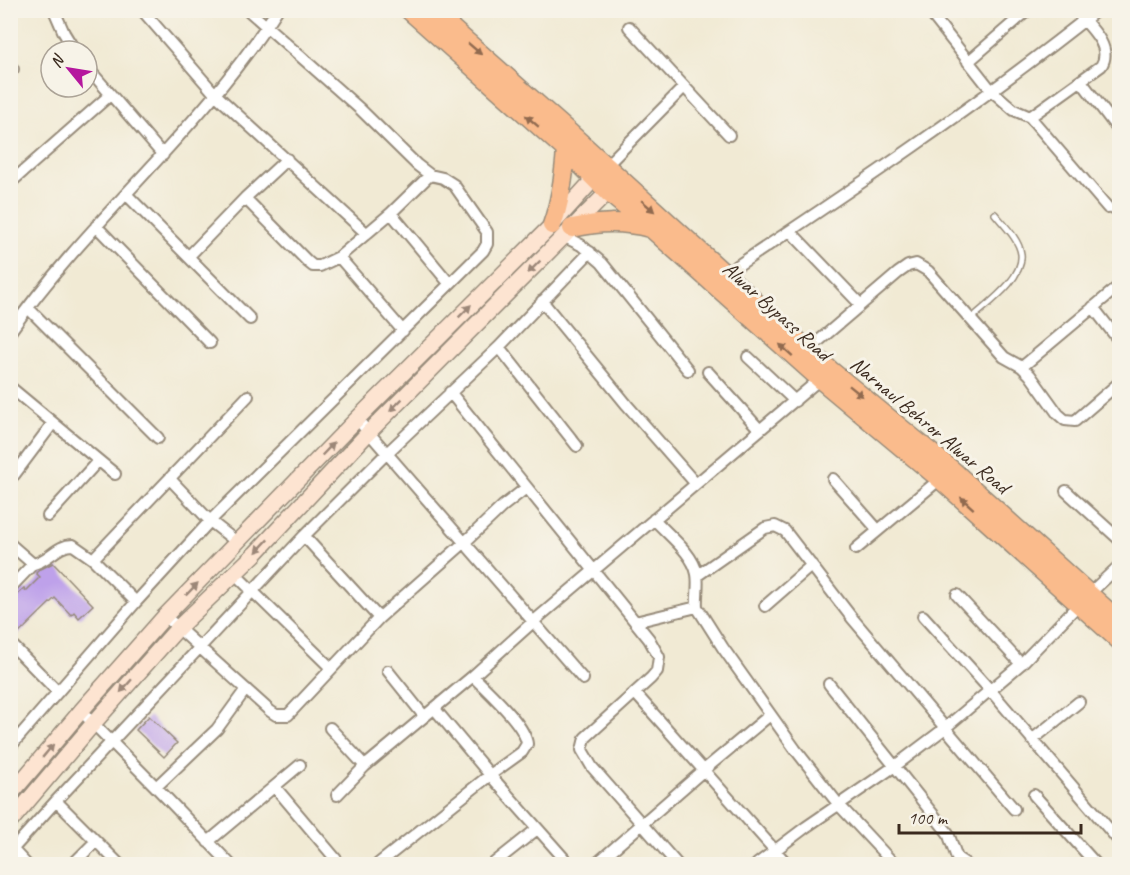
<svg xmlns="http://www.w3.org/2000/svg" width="1130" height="875" viewBox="0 0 1130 875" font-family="Caveat,sans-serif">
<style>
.building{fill:#bea1ea}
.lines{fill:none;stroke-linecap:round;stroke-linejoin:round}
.service-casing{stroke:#968a79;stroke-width:8}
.minor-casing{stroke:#968a79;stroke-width:14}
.secondary-casing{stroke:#968a79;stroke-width:18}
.primary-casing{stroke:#968a79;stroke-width:21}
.service{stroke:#fff;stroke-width:5}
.minor{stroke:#fff;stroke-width:10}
.secondary{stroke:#fde4d1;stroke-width:15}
.primary{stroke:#fabb8c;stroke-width:18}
.oneway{fill:#916b50}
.oneway2{fill:#9c8778}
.labels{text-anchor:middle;stroke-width:6;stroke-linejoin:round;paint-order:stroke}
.street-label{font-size:21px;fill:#3b2a1e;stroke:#f7f3e8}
</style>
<rect width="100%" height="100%" fill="#f7f3e8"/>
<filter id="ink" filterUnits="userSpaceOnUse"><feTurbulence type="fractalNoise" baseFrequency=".0167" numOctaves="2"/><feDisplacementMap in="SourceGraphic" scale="12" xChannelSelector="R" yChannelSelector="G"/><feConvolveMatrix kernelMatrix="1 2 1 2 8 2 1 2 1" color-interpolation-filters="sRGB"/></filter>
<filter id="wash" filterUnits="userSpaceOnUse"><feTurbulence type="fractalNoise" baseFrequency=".008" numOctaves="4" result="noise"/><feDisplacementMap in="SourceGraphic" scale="24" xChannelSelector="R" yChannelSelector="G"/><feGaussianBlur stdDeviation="1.35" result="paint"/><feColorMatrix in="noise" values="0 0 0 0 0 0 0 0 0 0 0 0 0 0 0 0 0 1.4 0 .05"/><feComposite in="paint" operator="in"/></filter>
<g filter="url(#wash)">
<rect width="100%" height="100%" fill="#f1ead4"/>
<g id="blocks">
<path class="building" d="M 53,563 L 93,605 L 79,618 L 74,612 L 71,615 L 55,598 L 15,637 L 10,636 L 10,601 L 24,588 L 26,591 L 40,577 L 36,573 L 39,570 Z
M 149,716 L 177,743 L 164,757 L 136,730 Z"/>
</g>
</g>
<g filter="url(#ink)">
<use href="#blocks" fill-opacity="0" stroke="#968a79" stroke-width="1.5"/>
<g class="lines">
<defs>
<path id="service" d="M 971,319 C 987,304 1024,279 1021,254 C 1019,239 1004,225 995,214"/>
<path id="minor" d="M 54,10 L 64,33 L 75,51
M 142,10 L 215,94 L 366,233
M 928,10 L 991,90 L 1014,110 L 1030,117 L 1108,208
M 629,27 L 729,135
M 968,62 L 1028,10
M 10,66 L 13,69
M 87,67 L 163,155
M 1081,81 L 1120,132
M 1030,117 L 1101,66 C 1114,47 1088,25 1075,10
M 605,167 L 684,87
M 10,183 L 110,95
M 127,195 L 250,319
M 245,198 L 308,262 L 313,266 L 320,266 L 339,257 L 391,213 L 430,175
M 391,213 L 449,283
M 96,226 L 210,343
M 790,231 L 860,304
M 565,237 L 581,245 L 602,263 L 688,370
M 189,256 L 245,198 L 287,159
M 339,257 L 403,331
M 725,274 C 852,190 978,105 1097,10
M 542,301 L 627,405 L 696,484
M 1093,307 L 1120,342
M 28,308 L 158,438
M 10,332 C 90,218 202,129 277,10
M 499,347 L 577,446
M 808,350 L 898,273 L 908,266 L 916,264 L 928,271 L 1004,357 L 1022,367 L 1030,375 L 1058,414 L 1065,420 L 1075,421 L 1120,382
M 748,357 L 795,401
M 1022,367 L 1120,285
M 708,372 L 760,430
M 10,387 L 115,474
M 450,392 L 649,639 L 659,657 L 657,671 L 651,678 L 585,738 L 582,750 L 592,767 L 677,864
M 357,419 L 583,679
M 14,475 L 53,423
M 170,479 L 210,521 L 238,543
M 833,479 L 878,530
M 1066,491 L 1120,540
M 48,516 L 98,461
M 654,519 C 668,535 693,553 697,574 C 699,585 696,596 697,607 L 723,648 L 795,749 L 839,805 L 894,864
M 304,536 L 379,618
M 10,544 L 33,564 C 49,561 56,545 73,545 L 93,559 L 136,602
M 856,549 L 940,479
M 93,559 L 248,396
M 235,574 L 331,668
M 698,575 L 765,528 L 775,526 L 785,531 L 852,618 L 1014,809
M 10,588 L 33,564
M 1089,594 L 1120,565
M 957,595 L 1021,664
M 765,606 L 812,565
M 165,616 L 270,711 L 276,715 L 288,715 L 379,618 L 465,542 L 503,506 L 526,488
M 923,616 L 991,691 L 1120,842
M 635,622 L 697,607
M 10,643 L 58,692
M 388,671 L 424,716
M 829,684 L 948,833 L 957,858 L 966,864
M 635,693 L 787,864
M 434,708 L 490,775 L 569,864
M 81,711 L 156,787 L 230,864
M 330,728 L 365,766
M 1032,740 L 1079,702
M 10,747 L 136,602 L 210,521 L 483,251 L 487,244 L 487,232 L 454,185 L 443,178 L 430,175 L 417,165 L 360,109 L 248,10
M 156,787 L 217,729 L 246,689
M 275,787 L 340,864
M 337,795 L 365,766 L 473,676 L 534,621 L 820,379
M 1034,795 L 1096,864
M 56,801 L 119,864
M 208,842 L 300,765
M 13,850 L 26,864
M 10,852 L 56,801 L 304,536 L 387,453 L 499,347 L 590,252
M 73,864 L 96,841
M 378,864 L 490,775 L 522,752 L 527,744 C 525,724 487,691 473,676
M 493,864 L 537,829
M 596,864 L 704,770 L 770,715
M 757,864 L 806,827 L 895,766 L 944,729 L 1021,664 L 1079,604"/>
<path id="secondary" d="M 10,795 L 81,711 L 165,616 L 357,419 L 552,225 L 602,170
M 10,822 L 93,724 L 178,628 L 255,554 L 369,432 L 615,185"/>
<path id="primary" d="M 409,10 L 566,150 L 608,192 L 651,228 L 820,379 L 940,479 L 1120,641
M 431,10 L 570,133 L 830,370 L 952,470 L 1120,622
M 552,225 C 561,200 564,177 566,150
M 572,228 C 600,222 622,221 650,228"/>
</defs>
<use href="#service" class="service-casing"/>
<use href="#minor" class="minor-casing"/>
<use href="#secondary" class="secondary-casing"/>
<use href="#primary" class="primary-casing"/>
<use href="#service" class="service"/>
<use href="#minor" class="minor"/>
<use href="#secondary" class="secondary"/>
<use href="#primary" class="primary"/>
</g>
<defs><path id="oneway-solid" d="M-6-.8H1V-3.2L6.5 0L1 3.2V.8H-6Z" transform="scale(1.5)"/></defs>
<g class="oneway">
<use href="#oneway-solid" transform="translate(475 49) rotate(41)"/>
<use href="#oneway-solid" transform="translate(532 121) rotate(-139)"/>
<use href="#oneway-solid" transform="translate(648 206) rotate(41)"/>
<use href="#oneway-solid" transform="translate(786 350) rotate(-138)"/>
<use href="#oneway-solid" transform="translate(856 391) rotate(39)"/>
<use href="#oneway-solid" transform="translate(967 503) rotate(-138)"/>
</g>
<g class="oneway2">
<use href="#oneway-solid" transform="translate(534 267) rotate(135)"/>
<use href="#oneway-solid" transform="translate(465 311) rotate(-45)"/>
<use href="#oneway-solid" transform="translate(396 405) rotate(135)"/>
<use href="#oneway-solid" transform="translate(328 449) rotate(-46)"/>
<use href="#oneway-solid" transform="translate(262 546) rotate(133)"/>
<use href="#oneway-solid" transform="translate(192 589) rotate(-46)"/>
<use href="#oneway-solid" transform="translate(126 686) rotate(131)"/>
<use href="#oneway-solid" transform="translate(48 751) rotate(-50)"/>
</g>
</g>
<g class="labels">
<g class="street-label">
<text transform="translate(777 311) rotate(42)" y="7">Alwar Bypass Road</text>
<text transform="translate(930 425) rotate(40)" y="7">Narnaul Behror Alwar Road</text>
</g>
</g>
<rect width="1130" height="875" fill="none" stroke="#f7f3e8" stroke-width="36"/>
<g transform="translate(69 69) rotate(300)"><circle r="28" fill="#f7f3e8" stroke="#aca397" stroke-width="1.5"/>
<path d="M0-4.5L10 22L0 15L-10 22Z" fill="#b5179e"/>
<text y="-9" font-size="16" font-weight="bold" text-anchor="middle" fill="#3b2a1e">N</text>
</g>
<path d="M899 824v9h182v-9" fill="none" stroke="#3b2a1e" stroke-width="3"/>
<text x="908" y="824" font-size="18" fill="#3b2a1e" stroke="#f7f3e8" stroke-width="4.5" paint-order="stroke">100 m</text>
</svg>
